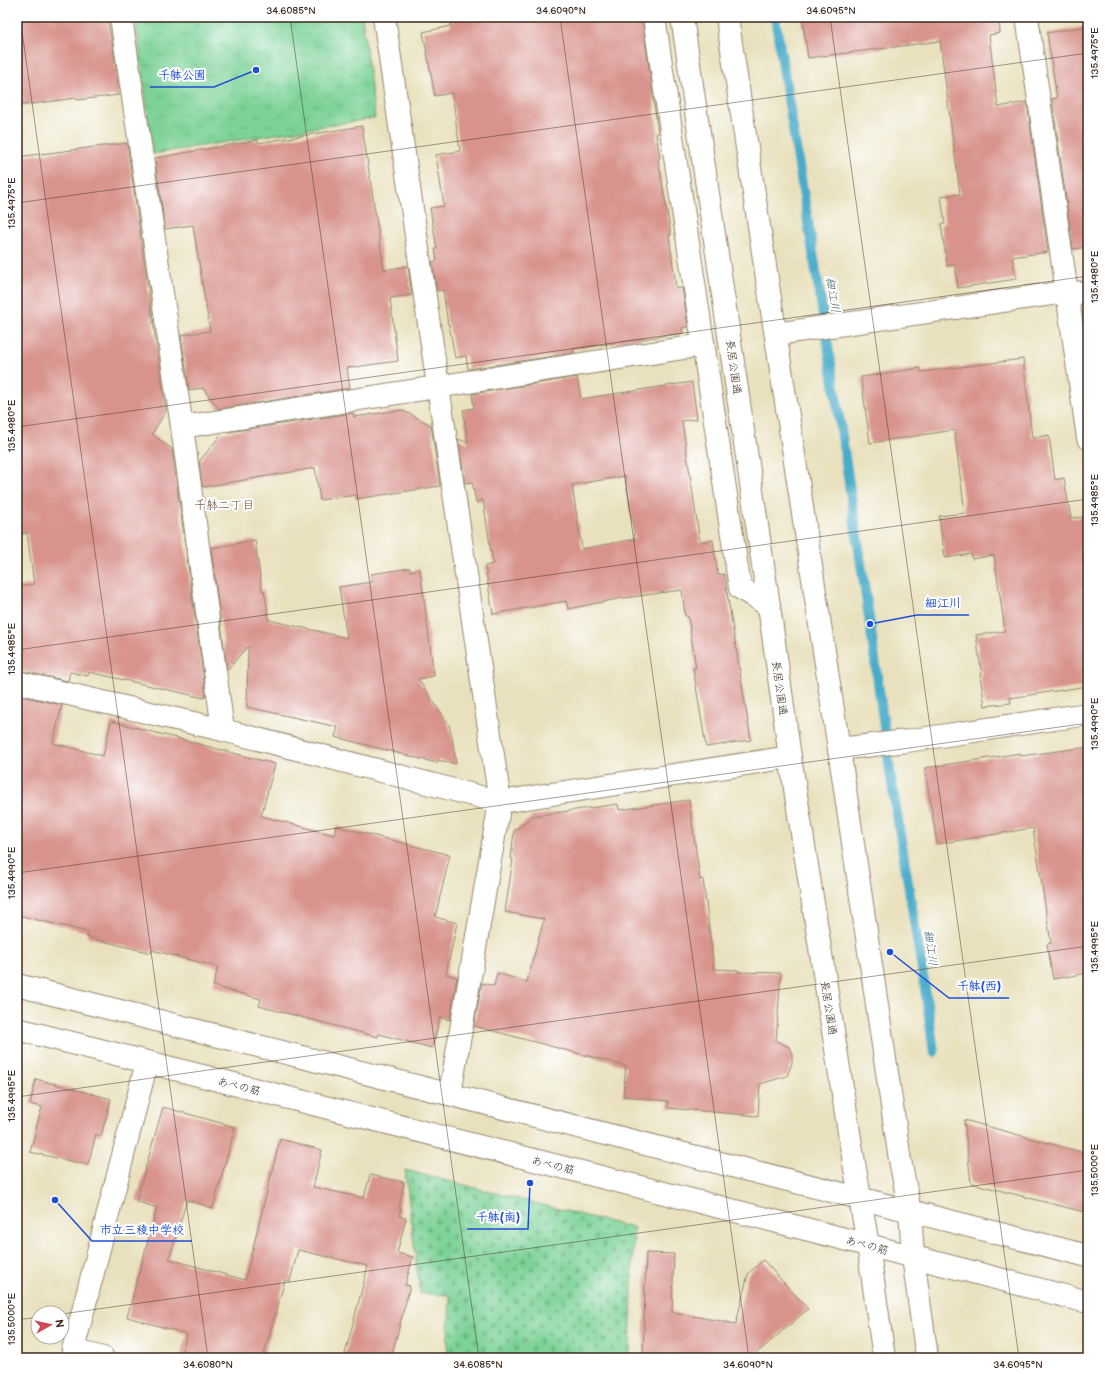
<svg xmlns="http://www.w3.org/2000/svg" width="1105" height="1375" viewBox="0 0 1105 1375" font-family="'Balsamiq Sans','Klee One',sans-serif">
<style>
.cemetery{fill:url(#cemetery-stones);stroke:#5b7e5a}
.park{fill:url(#park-tufts);stroke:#5b7e5a}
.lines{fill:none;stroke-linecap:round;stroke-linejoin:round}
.stream{stroke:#4aacc9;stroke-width:10}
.building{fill:#d8938c;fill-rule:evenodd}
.minor-casing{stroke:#92866e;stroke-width:24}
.tertiary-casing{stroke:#92866e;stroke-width:24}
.primary-casing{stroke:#92866e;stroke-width:24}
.trunk-casing{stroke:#92866e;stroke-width:24}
.minor{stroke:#fff;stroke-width:22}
.tertiary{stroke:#fff;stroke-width:22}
.primary{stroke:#fff;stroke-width:22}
.trunk{stroke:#fff;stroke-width:22}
.ticks{fill:none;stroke:#3b2a1e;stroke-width:1;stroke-opacity:0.45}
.labels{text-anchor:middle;stroke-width:4;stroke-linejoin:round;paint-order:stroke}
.street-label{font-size:11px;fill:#3b2a1e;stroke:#fff}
.water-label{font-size:12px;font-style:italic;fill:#415e62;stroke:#fff}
.neighbourhood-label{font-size:12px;fill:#724f44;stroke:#fff}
.leader{fill:none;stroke:#1d4ed8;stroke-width:1.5}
.callout-dot{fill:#1d4ed8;stroke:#fff;stroke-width:1.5}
.callout-label{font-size:12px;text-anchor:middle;font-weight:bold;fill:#1d4ed8;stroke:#fff;stroke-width:4;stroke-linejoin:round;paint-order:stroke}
.neatline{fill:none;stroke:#3b2a1e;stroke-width:1.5}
.ticks-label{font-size:10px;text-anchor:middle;fill:#3b2a1e}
</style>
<defs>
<pattern id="cemetery-stones" width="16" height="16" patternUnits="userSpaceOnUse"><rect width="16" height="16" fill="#7bd297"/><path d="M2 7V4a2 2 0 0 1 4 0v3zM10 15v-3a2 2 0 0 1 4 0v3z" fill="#6bb482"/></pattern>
<pattern id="park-tufts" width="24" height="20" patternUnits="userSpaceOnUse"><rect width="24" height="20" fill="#7bd297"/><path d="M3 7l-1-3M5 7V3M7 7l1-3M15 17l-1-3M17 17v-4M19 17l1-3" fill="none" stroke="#6bb482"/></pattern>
</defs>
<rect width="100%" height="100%" fill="#fff"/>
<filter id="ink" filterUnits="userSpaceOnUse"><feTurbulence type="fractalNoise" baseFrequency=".025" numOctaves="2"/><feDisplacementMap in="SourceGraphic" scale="8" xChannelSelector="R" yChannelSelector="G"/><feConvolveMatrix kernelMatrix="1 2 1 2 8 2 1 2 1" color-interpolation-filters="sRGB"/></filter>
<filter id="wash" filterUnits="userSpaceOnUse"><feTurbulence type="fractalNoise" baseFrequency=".012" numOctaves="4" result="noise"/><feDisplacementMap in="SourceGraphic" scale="16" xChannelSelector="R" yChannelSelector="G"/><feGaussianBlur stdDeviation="0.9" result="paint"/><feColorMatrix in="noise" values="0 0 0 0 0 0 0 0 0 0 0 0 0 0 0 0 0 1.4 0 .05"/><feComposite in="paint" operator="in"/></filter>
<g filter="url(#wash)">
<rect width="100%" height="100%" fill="#e9e1be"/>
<path class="cemetery" d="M 405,1170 L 634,1228 L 630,1358 L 447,1358 L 450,1295 L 420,1294 Z"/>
<path class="park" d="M 140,17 L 362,17 L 375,118 L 153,154 L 136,23 Z"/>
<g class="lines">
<path class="stream" d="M 775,17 L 834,383 L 870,624 L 891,778 L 925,988 L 934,1052"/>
</g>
<g id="blocks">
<path class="building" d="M 34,17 L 107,17 L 114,53 L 119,95 L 77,100 L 76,98 L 17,106 L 17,19 Z
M 464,17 L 642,17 L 658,133 L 656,134 L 660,158 L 658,159 L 671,235 L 669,235 L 676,288 L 682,288 L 688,327 L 682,328 L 683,333 L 573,349 L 574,353 L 468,369 L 466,356 L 455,358 L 449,324 L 448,325 L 443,290 L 437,291 L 432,262 L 437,261 L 435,249 L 437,249 L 430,208 L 444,206 L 436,155 L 460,151 L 452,93 L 435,96 L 423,32 L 451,26 L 450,20 Z
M 802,17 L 999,17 L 1000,33 L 989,35 L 998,107 L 1027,102 L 1048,252 L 1012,257 L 1016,279 L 958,288 L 955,265 L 947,266 L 941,224 L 945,224 L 941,196 L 960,194 L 940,41 L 808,58 Z
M 1088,26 L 1088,247 L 1073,249 L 1052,99 L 1057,98 L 1047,33 Z
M 362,126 L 384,270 L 408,266 L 412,295 L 390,298 L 398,361 L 347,368 L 350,388 L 219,409 L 203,388 L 189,390 L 181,335 L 210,331 L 193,225 L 165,229 L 155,158 L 258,140 L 258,143 Z
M 127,143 L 166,411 L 152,434 L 172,449 L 206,696 L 204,698 L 89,672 L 88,676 L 70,672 L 68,681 L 17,670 L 17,587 L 34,584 L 27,533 L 17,535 L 17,157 Z
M 1023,359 L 1032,438 L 1049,435 L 1055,480 L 1064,478 L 1071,518 L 1082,517 L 1088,561 L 1088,686 L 1010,698 L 1011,703 L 985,706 L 980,676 L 982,676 L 976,635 L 1005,631 L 994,555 L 972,559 L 971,554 L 945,558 L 939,516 L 965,513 L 954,430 L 870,443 L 861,377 L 920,368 L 921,372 Z
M 577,377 L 581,399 L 692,382 L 697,419 L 682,421 L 700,542 L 713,540 L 718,575 L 724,574 L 751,740 L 706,747 L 693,668 L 696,668 L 688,616 L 685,616 L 682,590 L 617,599 L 568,609 L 566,601 L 493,614 L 485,566 L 493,564 L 483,500 L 476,502 L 472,482 L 465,483 L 458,439 L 468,443 L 463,410 L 474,408 L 472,394 ZM 625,476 L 635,539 L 582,549 L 572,485 Z
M 402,410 L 431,425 L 440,486 L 356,499 L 356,495 L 320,500 L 315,468 L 203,487 L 199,462 L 222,433 L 353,413 L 354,417 Z
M 255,540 L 262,591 L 264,590 L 269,620 L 347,638 L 339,587 L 372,582 L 371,574 L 410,568 L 410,571 L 420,569 L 434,676 L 418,679 L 449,725 L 452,737 L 456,764 L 438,760 L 437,763 L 335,737 L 338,727 L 247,707 L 248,646 L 227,670 L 211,548 Z
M 17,695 L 62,705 L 53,743 L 103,756 L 111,721 L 275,764 L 261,816 L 334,835 L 336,826 L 450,855 L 435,917 L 457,923 L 446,974 L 457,977 L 450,1020 L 440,1017 L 432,1048 L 379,1034 L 378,1037 L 259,1006 L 261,999 L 213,986 L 218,967 L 152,950 L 151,953 L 87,937 L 88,932 L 17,915 Z
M 1088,747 L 1088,973 L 1053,979 L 1047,944 L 1051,943 L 1033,828 L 937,844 L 925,768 L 1021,753 L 1021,756 Z
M 689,800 L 700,880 L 703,879 L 714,969 L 738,970 L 738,972 L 781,973 L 776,1041 L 789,1047 L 792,1054 L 792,1063 L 787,1076 L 760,1084 L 758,1116 L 668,1108 L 668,1101 L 623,1096 L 626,1066 L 474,1026 L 482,983 L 494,986 L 497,973 L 527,982 L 544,919 L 505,912 L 513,859 L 511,859 L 514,831 L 533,816 L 618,804 L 619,810 Z
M 36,1079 L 111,1099 L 101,1136 L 96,1134 L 88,1165 L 30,1152 L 42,1107 L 30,1104 Z
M 163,1107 L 235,1127 L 213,1208 L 187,1200 L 169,1259 L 245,1280 L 280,1139 L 322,1150 L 313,1187 L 364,1198 L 370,1175 L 404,1182 L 399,1208 L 401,1208 L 399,1216 L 406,1218 L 397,1253 L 413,1257 L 405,1285 L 410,1286 L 391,1358 L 344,1358 L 368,1266 L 298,1250 L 290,1281 L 285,1280 L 263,1358 L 180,1358 L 187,1334 L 127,1317 L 157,1208 L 136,1201 Z
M 964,1120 L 1088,1154 L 1088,1213 L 971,1183 Z
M 646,1253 L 674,1254 L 672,1312 L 736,1324 L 748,1274 L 763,1260 L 808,1309 L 751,1358 L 643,1358 Z"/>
</g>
</g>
<g filter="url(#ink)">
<use href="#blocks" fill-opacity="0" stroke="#92866e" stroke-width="1"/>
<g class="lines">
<defs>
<path id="minor" d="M 121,17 L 182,427 L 223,730
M 384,17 L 438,386 L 500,802 L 450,1094
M 654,17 L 740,588 L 769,606
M 1027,17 L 1088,438
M 776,334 L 1066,292 L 1088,293
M 182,427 L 703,345
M 17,682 L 223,730 L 500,802 L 790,757
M 839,749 L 907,741 L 1088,714
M 74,1358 L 73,1350 L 147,1062"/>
<path id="tertiary" d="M 73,1350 L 103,1358"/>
<path id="primary" d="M 17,985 L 1088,1256
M 17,1029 L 794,1226 L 1088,1302"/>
<path id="trunk" d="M 682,17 L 769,606 L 790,757 L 851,1145 L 868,1245 L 884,1358
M 727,17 L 839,749 L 900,1160 L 910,1211 L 913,1257 L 927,1358"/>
</defs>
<use href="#minor" class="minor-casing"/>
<use href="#tertiary" class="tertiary-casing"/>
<use href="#primary" class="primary-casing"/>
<use href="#trunk" class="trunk-casing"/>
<use href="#minor" class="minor"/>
<use href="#tertiary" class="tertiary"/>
<use href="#primary" class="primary"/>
<use href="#trunk" class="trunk"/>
</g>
</g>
<path class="ticks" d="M 20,17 L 208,1358M 290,17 L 479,1358M 560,17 L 749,1358M 830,17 L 1019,1358M 17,203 L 1088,53M 17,427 L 1088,276M 17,650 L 1088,499M 17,873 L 1088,723M 17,1097 L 1088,946M 62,1314 L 1088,1170M 17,1320 L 38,1317"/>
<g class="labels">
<g class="street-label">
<text transform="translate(734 367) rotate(82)" y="4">長居公園通</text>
<text transform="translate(780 688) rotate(82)" y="4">長居公園通</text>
<text transform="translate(829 1008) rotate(81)" y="4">長居公園通</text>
<text transform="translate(239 1086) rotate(14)" y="4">あべの筋</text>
<text transform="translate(553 1165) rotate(14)" y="4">あべの筋</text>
<text transform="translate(867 1245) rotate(15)" y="4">あべの筋</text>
</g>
<g class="water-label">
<text transform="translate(833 295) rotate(81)" y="4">細江川</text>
<text transform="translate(931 948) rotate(82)" y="4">細江川</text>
</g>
<g class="neighbourhood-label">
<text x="224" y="509">千躰二丁目</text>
</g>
</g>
<path class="leader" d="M256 70L214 87H150M870 624L917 615H969M890 952L949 998H1009M530 1183L528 1229H467M55 1200L92 1241H192"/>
<g class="callout-dot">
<circle cx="256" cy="70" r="4"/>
<circle cx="870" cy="624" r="4"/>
<circle cx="890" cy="952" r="4"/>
<circle cx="530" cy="1183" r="4"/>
<circle cx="55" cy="1200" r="4"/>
</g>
<g class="callout-label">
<text x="182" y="79">千躰公園</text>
<text x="943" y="607">細江川</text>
<text x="979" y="990">千躰(西)</text>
<text x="498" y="1221">千躰(南)</text>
<text x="142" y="1234">市立三稜中学校</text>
</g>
<rect width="1105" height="1375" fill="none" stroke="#fff" stroke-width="44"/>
<g transform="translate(50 1325) rotate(82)"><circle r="19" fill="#ffffff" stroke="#b1aaa5"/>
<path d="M0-3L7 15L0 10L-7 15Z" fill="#d1495b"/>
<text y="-6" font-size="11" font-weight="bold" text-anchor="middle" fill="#3b2a1e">N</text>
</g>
<rect x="22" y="22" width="1061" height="1331" class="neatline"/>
<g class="ticks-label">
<text x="291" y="14">34.6085°N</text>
<text x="561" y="14">34.6090°N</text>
<text x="831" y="14">34.6095°N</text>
<text transform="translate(1094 53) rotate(-90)" y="4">135.4975°E</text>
<text transform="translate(11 203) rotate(-90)" y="4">135.4975°E</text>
<text transform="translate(1094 277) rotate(-90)" y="4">135.4980°E</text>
<text transform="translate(11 426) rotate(-90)" y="4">135.4980°E</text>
<text transform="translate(1094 500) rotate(-90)" y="4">135.4985°E</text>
<text transform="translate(11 649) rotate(-90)" y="4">135.4985°E</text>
<text transform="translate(1094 724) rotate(-90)" y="4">135.4990°E</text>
<text transform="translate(11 873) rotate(-90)" y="4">135.4990°E</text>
<text transform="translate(1094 947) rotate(-90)" y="4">135.4995°E</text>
<text transform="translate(11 1096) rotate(-90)" y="4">135.4995°E</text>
<text transform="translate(1094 1170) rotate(-90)" y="4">135.5000°E</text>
<text transform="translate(11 1319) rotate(-90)" y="4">135.5000°E</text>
<text x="208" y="1368">34.6080°N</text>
<text x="478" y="1368">34.6085°N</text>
<text x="748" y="1368">34.6090°N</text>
<text x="1018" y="1368">34.6095°N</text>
</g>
</svg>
